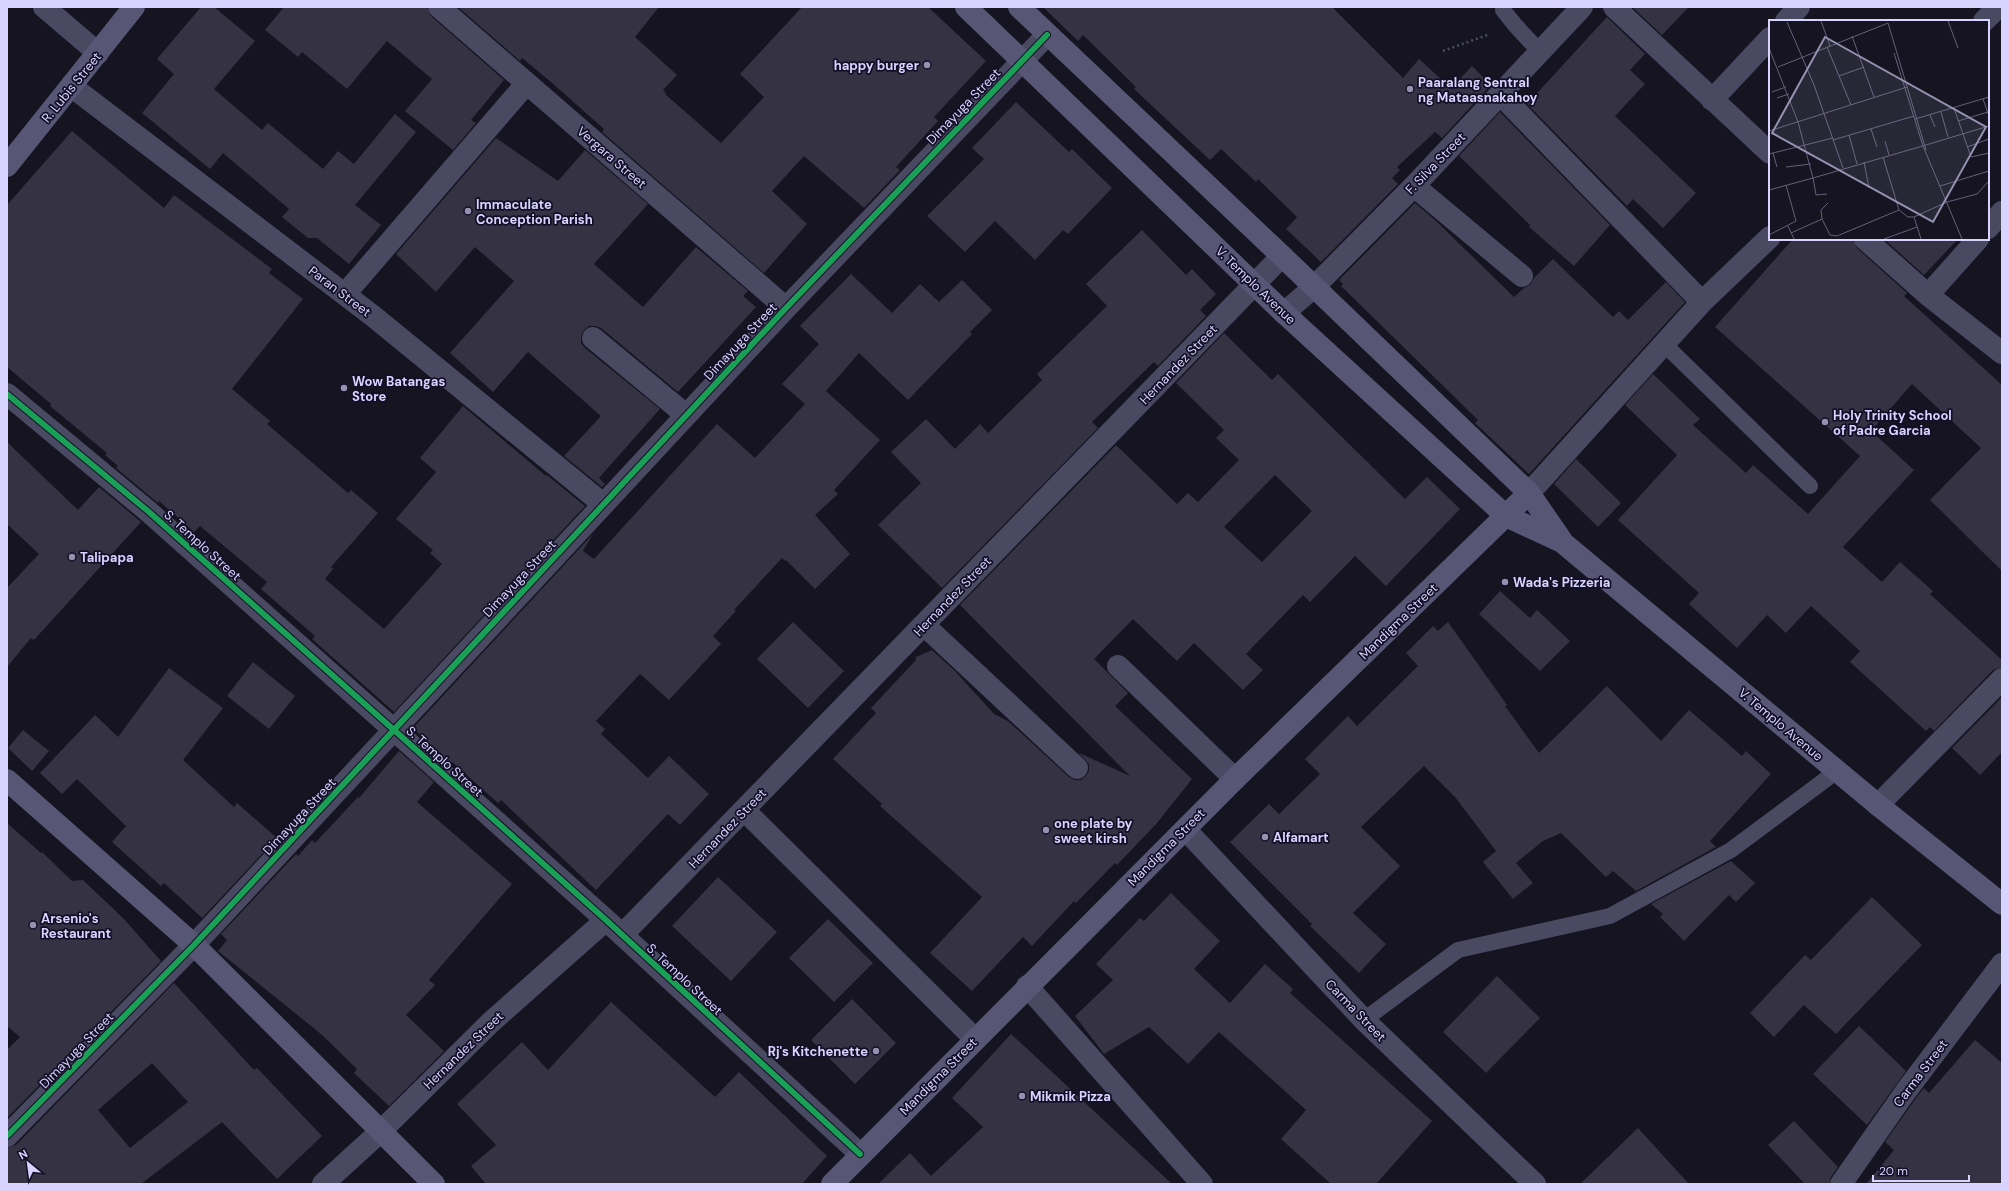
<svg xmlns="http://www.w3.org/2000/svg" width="2009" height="1191" viewBox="0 0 2009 1191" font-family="'DM Sans',sans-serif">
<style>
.building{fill:#343243;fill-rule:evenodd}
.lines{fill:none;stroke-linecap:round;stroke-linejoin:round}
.path{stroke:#44505f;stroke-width:2.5;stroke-dasharray:2 3;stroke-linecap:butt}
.service{stroke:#4a4962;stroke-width:16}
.minor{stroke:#4a4962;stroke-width:22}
.tertiary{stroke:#4a4962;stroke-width:22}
.secondary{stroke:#575674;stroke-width:22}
.cycleway-casing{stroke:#130f26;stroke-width:8}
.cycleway{stroke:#1a9f57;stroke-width:6}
.poi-dot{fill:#9591b1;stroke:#130f26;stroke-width:1.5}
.labels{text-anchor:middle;stroke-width:3.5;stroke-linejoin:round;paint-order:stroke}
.poi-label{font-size:13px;font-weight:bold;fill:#d9d4ff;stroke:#130f26;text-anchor:start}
.street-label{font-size:13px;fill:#d9d4ff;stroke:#130f26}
.inset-road{fill:none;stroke:#64617a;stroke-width:1}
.view{fill:#9591b1;fill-opacity:0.15;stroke:#9591b1;stroke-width:2}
.inset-edge{fill:none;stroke:#d9d4ff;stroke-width:2}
</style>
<rect width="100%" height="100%" fill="#161421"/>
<path class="building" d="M 201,7 L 214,7 L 255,41 L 214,89 L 262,130 L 268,123 L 323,169 L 338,151 L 354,164 L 395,114 L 416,132 L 355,205 L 381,225 L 349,264 L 317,238 L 308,238 L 282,217 L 289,209 L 223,153 L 210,169 L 142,113 L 174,74 L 157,59 Z
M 284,7 L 427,7 L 431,16 L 504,80 L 471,120 L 476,123 L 453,150 L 405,111 L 432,79 L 387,41 L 347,89 L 302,52 L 298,57 L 265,30 Z
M 458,7 L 659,7 L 635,37 L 677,75 L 663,90 L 666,93 L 665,94 L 721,143 L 764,97 L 740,74 L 802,7 L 928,7 L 986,61 L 934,117 L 938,121 L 896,167 L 900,170 L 864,208 L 804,156 L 772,191 L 807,224 L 764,273 L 602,132 L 604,129 L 551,82 L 522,58 L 520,61 Z
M 1043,7 L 1332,7 L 1403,78 L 1419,59 L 1451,88 L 1472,66 L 1491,85 L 1442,138 L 1435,132 L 1397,167 L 1400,170 L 1392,178 L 1398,184 L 1321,262 L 1286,229 L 1297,217 L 1258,179 L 1256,182 L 1221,149 L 1210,160 L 1134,89 L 1136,87 L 1083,35 L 1078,41 Z
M 1632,7 L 1689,7 L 1662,35 Z
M 1607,17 L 1645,54 L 1630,70 L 1645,84 L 1615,116 L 1696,193 L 1663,228 L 1633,199 L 1627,206 L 1527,104 Z
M 1016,102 L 1069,152 L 1072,149 L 1112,188 L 1068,234 L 1063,230 L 1035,260 L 995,221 L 965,252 L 927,216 L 984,159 L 972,148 Z
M 1500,112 L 1610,225 L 1574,266 L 1529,227 L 1530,225 L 1459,156 Z
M 72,131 L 164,208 L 174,195 L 272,269 L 269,273 L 303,299 L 232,389 L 270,421 L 267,424 L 348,493 L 351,490 L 378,513 L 331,567 L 333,569 L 325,579 L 384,629 L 442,564 L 430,553 L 433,550 L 396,519 L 436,472 L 420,458 L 463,406 L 546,476 L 547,475 L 585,506 L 394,712 L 312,639 L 315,636 L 261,589 L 267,582 L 200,526 L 194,532 L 159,501 L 158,503 L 116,468 L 118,466 L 105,455 L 107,453 L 50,406 L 51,404 L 7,367 L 7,205 Z
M 496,138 L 558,181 L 585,150 L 648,204 L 594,264 L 643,307 L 696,247 L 748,291 L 743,296 L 756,307 L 678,392 L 601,328 L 595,326 L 589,326 L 584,330 L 581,336 L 581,343 L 585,348 L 660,409 L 599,478 L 605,484 L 602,487 L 564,456 L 601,416 L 528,352 L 493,392 L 450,353 L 514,281 L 475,247 L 436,292 L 396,254 Z
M 1415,203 L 1435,220 L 1514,297 L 1524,288 L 1531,284 L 1534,278 L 1553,259 L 1613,317 L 1619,311 L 1628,320 L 1666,282 L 1685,302 L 1529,474 L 1475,423 L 1478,420 L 1341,286 L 1343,284 L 1339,280 Z
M 1142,230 L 1186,275 L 1192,269 L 1216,294 L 1200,310 L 1206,316 L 1158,366 L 1154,362 L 1092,422 L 1098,428 L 942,588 L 878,525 L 921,483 L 891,452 L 926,419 L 955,449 L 980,424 L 988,433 L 1042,380 L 1037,374 L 1107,306 L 1086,284 Z
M 1793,239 L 1853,239 L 1857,248 L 1907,293 L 1904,296 L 2002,385 L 2002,571 L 1930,500 L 1981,448 L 1912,384 L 1871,431 L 1914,470 L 1843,547 L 1882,582 L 1900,562 L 1933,591 L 1930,594 L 2002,660 L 2002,667 L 1993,670 L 1934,731 L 1930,727 L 1926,731 L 1850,662 L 1860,651 L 1811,606 L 1786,633 L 1767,615 L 1737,648 L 1689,604 L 1699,593 L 1618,520 L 1677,455 L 1625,405 L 1653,374 L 1700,419 L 1693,425 L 1746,473 L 1753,465 L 1808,514 L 1860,456 L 1715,327 Z
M 1884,239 L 1958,239 L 1924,275 Z
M 851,274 L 892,313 L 920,284 L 939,302 L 962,280 L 992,310 L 970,332 L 972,334 L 908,400 L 859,353 L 826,391 L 880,440 L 834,490 L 838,494 L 815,515 L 850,554 L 815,589 L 786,560 L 785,561 L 782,558 L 734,610 L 736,611 L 713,636 L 721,644 L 669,700 L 640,674 L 596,721 L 605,729 L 601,734 L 648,778 L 669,756 L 709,794 L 680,825 L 668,814 L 596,890 L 501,800 L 498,803 L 452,762 L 450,764 L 413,728 L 593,534 L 583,551 L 594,559 L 717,424 L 755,458 L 805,404 L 782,384 L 819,344 L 800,326 Z
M 1224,333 L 1272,380 L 1278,374 L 1405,499 L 1427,477 L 1460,509 L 1386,586 L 1355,556 L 1310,602 L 1303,595 L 1246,654 L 1263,670 L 1243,690 L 1194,643 L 1177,661 L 1133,619 L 1094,659 L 1128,693 L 1115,706 L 1192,779 L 1157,823 L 1117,865 L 1115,863 L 1076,903 L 1074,901 L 1032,946 L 1023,937 L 972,991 L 930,953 L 982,897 L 880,806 L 882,804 L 833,759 L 876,713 L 871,708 L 916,660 L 916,657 L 932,650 L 955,671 L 994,714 L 1008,721 L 1069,777 L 1075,780 L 1081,780 L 1086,776 L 1089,771 L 1089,764 L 1079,753 L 1130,776 L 960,605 L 1116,445 L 1177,504 L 1188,493 L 1198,502 L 1239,460 L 1216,438 L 1224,430 L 1176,383 ZM 1275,475 L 1312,511 L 1262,562 L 1224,527 Z
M 7,442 L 78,510 L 99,487 L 141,522 L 34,640 L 31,638 L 7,667 L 7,588 L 39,554 L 7,524 Z
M 1576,459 L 1621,503 L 1598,527 L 1554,484 Z
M 1500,591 L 1530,618 L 1537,610 L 1570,641 L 1540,671 L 1479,614 Z
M 793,622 L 844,671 L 808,708 L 757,659 Z
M 1448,622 L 1507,705 L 1505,706 L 1539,753 L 1607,686 L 1661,741 L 1689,710 L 1742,756 L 1746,751 L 1771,774 L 1710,841 L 1716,847 L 1636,891 L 1613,871 L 1606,877 L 1561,833 L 1543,841 L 1516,863 L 1533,883 L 1513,899 L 1483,862 L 1496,851 L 1455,797 L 1424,766 L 1361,827 L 1400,866 L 1353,913 L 1386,944 L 1359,973 L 1310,926 L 1312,924 L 1230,842 L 1269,804 L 1279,814 L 1320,774 L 1305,759 L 1348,716 L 1357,726 L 1418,666 L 1406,653 L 1433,626 L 1438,631 Z
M 253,662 L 295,696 L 269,729 L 227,696 Z
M 169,668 L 223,708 L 183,760 L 234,807 L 237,803 L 277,838 L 202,918 L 164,883 L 161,886 L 112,842 L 126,826 L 77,779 L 62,794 L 40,773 L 95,715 L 118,737 Z
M 2002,697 L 2002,752 L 1980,775 L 1952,748 Z
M 23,730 L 49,751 L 32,771 L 8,748 Z
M 399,751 L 434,782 L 417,802 L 512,884 L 429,980 L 435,985 L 406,1015 L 444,1051 L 389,1106 L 354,1073 L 357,1069 L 321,1034 L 218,951 L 227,940 L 221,934 L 296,854 L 298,856 L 312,840 L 315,843 L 358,797 L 359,798 Z
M 7,823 L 41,853 L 42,852 L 72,881 L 83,880 L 124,919 L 161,961 L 7,1118 L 7,1050 L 20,1037 L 7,1026 Z
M 1731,861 L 1755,883 L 1736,902 L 1729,895 L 1684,941 L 1660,917 L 1663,914 L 1651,904 Z
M 718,877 L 777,932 L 731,981 L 672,926 Z
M 1171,893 L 1220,941 L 1194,969 L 1230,1003 L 1265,964 L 1293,989 L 1290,993 L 1432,1121 L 1376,1184 L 1331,1184 L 1281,1139 L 1306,1110 L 1219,1032 L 1188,1064 L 1149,1027 L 1104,1054 L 1075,1016 L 1113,980 L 1096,964 L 1140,918 L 1144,921 Z
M 1872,897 L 1922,945 L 1836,1034 L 1804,1005 L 1774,1037 L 1750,1013 L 1805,955 L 1811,960 Z
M 828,919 L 873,963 L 834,1002 L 789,958 Z
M 1497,976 L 1540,1018 L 1486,1073 L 1443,1032 Z
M 174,983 L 254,1070 L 257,1068 L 322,1136 L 277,1179 L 222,1122 L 141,1184 L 7,1184 L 7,1148 L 16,1145 ZM 152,1063 L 188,1102 L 130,1148 L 98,1110 Z
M 852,999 L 896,1043 L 855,1084 L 811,1040 Z
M 611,1002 L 715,1097 L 739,1072 L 827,1156 L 802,1184 L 486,1184 L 471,1166 L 496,1145 L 457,1104 L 522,1042 L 548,1070 Z
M 1859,1026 L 1906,1071 L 1867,1125 L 1813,1074 Z
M 1011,1034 L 1050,1070 L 1172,1184 L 878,1184 L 910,1153 L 931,1176 L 983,1127 L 952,1098 Z
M 1975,1040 L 2002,1063 L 2002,1184 L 1866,1184 L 1894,1150 L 1885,1142 L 1916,1098 L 1924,1088 L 1929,1093 Z
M 1794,1121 L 1838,1167 L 1831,1177 L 1829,1184 L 1805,1184 L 1768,1145 Z
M 1638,1128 L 1689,1184 L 1580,1184 Z"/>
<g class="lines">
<path class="path" d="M 1443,51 L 1490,34"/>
<path class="service" d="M 1503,10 L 1515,25 L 1540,52
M 1664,344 L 1810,486
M 1364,1020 L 1458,950 L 1610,916 L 1731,850 L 1837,771"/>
<path class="minor" d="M 439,7 L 786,308
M 1614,7 L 1770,153
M 1786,21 L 1799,7
M 1984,21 L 1998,7
M 71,86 L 373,316 L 603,504
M 1501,95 L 1702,302
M 1712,100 L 1770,38
M 1414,186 L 1522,276
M 1988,228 L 2002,212
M 1865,239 L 1928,295 L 2002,353
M 345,294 L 527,83
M 1928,295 L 1978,239
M 593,338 L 686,415
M 7,394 L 149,512 L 394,730 L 606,920 L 860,1154
M 1529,493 L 1702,302 L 1770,237
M 924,625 L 1077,768
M 1118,666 L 1235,779
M 1878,805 L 2002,679
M 744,810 L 975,1039
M 1185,829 L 1364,1020 L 1535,1184
M 622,935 L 1282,256
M 1027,986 L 1202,1184
M 7,1136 L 194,945 L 786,308 L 1047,35
M 323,1184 L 380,1132 L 490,1023 L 606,920
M 1841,1184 L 1906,1091 L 2002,964"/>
<path class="tertiary" d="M 44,7 L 98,53
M 1284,313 L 1314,287 L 1414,186 L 1582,7"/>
<path class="secondary" d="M 966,7 L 1284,313 L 1506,516 L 1562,542 L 1878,805 L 2002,904
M 1019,7 L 1282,256 L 1529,493 L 1562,541
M 7,166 L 134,7
M 7,780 L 194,945 L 434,1184
M 832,1184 L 1235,779 L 1529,493"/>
<defs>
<path id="cycleway" d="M 7,394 L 149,512 L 394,730 L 606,920 L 860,1154
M 7,1136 L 194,945 L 786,308 L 1047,35"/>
</defs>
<use href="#cycleway" class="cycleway-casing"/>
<use href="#cycleway" class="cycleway"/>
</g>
<g class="poi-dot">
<circle cx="927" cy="65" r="4"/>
<circle cx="1410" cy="89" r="4"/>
<circle cx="468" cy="211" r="4"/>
<circle cx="344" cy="388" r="4"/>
<circle cx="1825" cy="422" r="4"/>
<circle cx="72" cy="557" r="4"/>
<circle cx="1505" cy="582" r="4"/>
<circle cx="1046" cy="830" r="4"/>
<circle cx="1265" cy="837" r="4"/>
<circle cx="33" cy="925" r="4"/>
<circle cx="876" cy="1051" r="4"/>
<circle cx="1022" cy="1096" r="4"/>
</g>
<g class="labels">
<g class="poi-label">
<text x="919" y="70" text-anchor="end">happy burger</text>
<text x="1418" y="87">Paaralang Sentral<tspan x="1418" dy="15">ng Mataasnakahoy</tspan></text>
<text x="476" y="209">Immaculate<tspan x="476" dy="15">Conception Parish</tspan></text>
<text x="352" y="386">Wow Batangas<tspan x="352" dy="15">Store</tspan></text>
<text x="1833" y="420">Holy Trinity School<tspan x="1833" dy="15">of Padre Garcia</tspan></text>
<text x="80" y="562">Talipapa</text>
<text x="1513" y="587">Wada's Pizzeria</text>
<text x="1054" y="828">one plate by<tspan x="1054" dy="15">sweet kirsh</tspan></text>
<text x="1273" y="842">Alfamart</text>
<text x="41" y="923">Arsenio's<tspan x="41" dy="15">Restaurant</tspan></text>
<text x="868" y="1056" text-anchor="end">Rj's Kitchenette</text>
<text x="1030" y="1101">Mikmik Pizza</text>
</g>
<g class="street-label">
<text transform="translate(71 87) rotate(-51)" y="5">R. Lubis Street</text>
<text transform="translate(963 106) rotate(-46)" y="5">Dimayuga Street</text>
<text transform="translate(612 157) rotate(41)" y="5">Vergara Street</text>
<text transform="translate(1435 163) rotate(-46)" y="5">F. Silva Street</text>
<text transform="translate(1256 285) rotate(44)" y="5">V. Templo Avenue</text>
<text transform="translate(340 291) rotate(37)" y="5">Paran Street</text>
<text transform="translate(740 341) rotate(-47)" y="5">Dimayuga Street</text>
<text transform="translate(1178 364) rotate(-46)" y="5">Hernandez Street</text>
<text transform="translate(203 545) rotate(42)" y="5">S. Templo Street</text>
<text transform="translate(519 578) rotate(-47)" y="5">Dimayuga Street</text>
<text transform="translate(952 596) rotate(-46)" y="5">Hernandez Street</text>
<text transform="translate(1398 621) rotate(-44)" y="5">Mandigma Street</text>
<text transform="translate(1781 724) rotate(40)" y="5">V. Templo Avenue</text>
<text transform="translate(445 761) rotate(42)" y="5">S. Templo Street</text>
<text transform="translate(299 816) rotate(-47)" y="5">Dimayuga Street</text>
<text transform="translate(727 828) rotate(-46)" y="5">Hernandez Street</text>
<text transform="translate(1166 847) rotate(-45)" y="5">Mandigma Street</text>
<text transform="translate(685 979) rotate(43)" y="5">S. Templo Street</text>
<text transform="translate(1356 1010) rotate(46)" y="5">Carma Street</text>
<text transform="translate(76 1050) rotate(-46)" y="5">Dimayuga Street</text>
<text transform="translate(463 1050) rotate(-44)" y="5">Hernandez Street</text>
<text transform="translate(1920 1073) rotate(-53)" y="5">Carma Street</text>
<text transform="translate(938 1076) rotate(-45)" y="5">Mandigma Street</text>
</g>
</g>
<g transform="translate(1769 20)">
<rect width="220" height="220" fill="#161421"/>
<path class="inset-road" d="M 52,1 L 61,26M 179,1 L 189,28M 18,2 L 45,65 L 74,148M 83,16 L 105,77M 58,27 L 82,85M 0,28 L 29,102 L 44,158 L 157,125M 125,33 L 154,126 L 193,219M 9,47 L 119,3 L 157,130M 70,56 L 95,47M 3,72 L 17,67M 8,78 L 20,74M 214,79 L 220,96M 185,88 L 202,137 L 220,133M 172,92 L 179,117M 161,95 L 166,107M 146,99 L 220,77M 189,101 L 219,92M 102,109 L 108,127M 0,111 L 138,67M 80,115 L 88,144M 64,120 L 145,96M 116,121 L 120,135M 157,125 L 220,106M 198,127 L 220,119M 4,133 L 8,147M 0,134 L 64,118M 114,137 L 130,190 L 139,197 L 145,197 L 178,182 L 208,174 L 220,161M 95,142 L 100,168M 17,147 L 42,144M 171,166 L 220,151M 0,170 L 44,158 L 47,175 L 58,174M 145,197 L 152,219M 53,199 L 52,190 L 59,183M 19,206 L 25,219M 22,213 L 53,199 L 61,215 L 68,216 L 130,190M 0,215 L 27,201 L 17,165M 115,219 L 148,207"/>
<path class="view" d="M 56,17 L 217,107 L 164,202 L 3,113 Z"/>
<rect width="220" height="220" class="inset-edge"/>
</g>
<rect width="2009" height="1191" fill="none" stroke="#d9d4ff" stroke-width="16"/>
<g transform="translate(28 1163) rotate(331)" stroke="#130f26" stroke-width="3" paint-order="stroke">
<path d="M0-3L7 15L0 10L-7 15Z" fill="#d9d4ff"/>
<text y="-6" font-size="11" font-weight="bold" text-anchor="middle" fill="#d9d4ff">N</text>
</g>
<path d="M1873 1175v6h96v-6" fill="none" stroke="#d9d4ff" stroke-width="2"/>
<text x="1879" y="1175" font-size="12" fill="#d9d4ff" stroke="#130f26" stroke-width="3" paint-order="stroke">20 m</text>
</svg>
